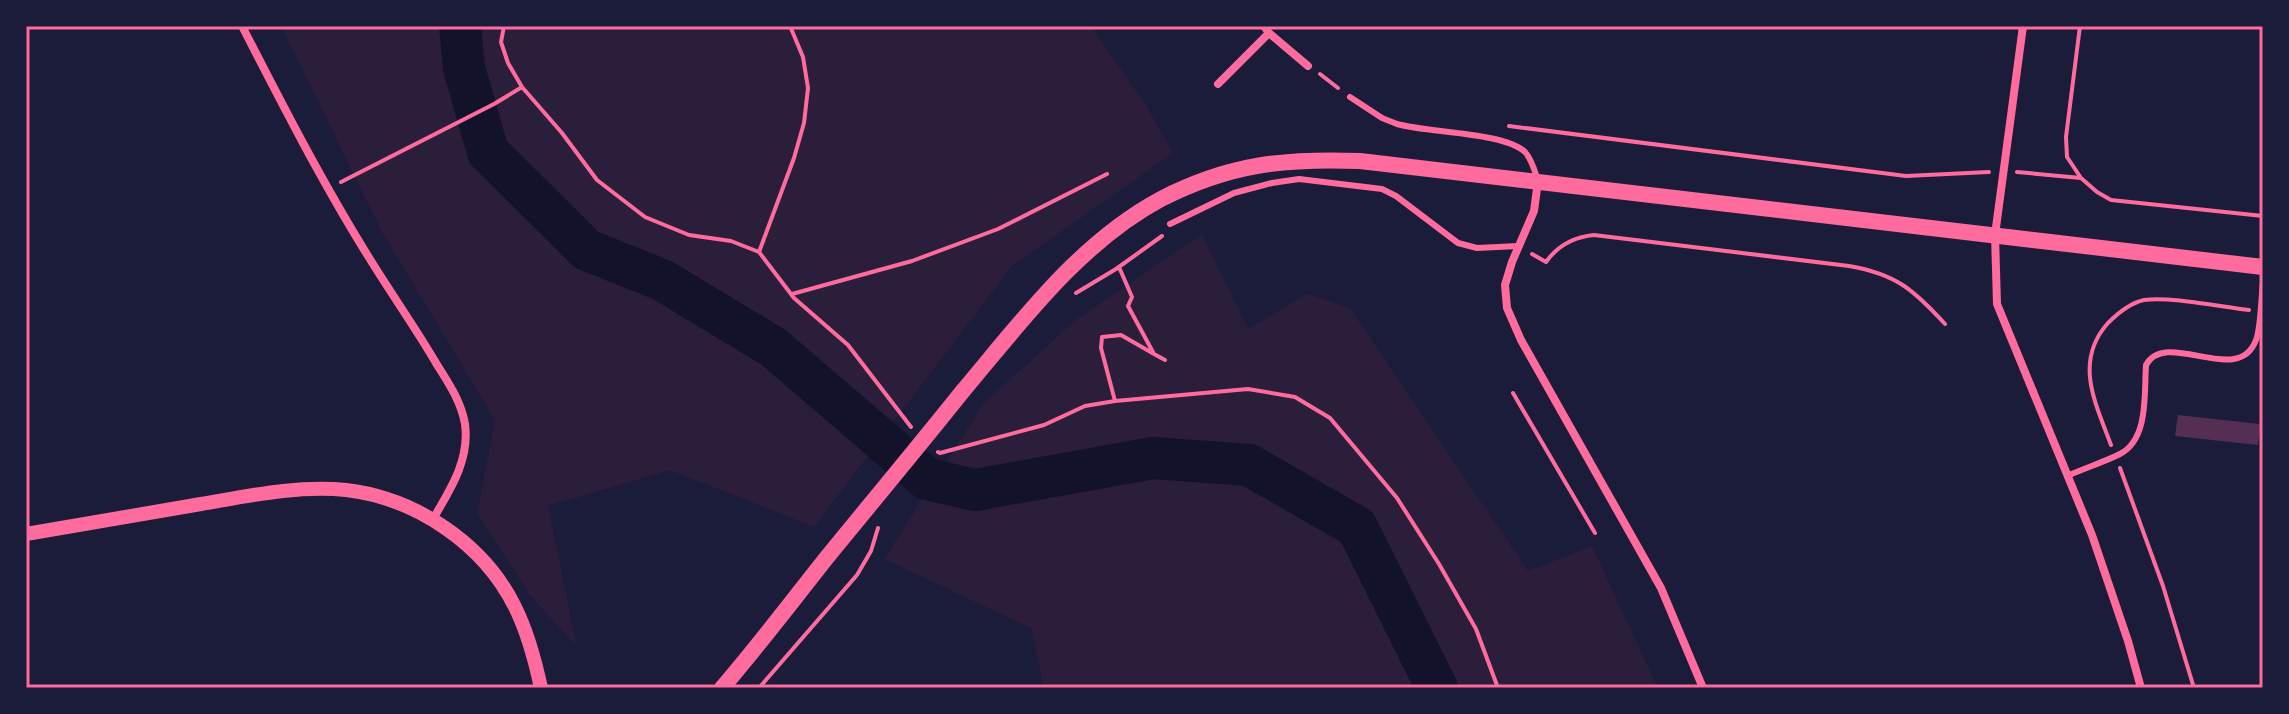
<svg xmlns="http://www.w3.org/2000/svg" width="2289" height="714" viewBox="0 0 2289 714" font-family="Montserrat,sans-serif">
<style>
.green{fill:#2a1e3b}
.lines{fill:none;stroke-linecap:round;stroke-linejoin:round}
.river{stroke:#12122b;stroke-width:42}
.building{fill:#542f53}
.path{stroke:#ff6b9d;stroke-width:4}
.service{stroke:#ff6b9d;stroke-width:6}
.minor{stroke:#ff6b9d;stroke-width:8}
.tertiary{stroke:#ff6b9d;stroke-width:14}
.secondary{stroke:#ff6b9d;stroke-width:16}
.neatline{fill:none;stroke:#ff6b9d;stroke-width:3}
</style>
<rect width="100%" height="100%" fill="#1b1b3a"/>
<path class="green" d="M 281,26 L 1091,26 L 1147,107 L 1173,153 L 1011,267 L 814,527 L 670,470 L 548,506 L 577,647 L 529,594 L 477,513 L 495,420 L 383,234 Z
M 1202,234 L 1248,329 L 1307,294 L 1350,308 L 1528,571 L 1592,546 L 1658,688 L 1044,688 L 1031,628 L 884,559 L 984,403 L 1073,322 Z"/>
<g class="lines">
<path class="river" d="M 460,26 L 464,68 L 488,152 L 587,250 L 662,280 L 773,347 L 927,479 L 975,490 L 1153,458 L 1249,465 L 1357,527 L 1437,688"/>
</g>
<path class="building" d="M 2178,415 L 2260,424 L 2258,445 L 2175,436 Z"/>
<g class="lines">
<path class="path" d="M 504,26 L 501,42 L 508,63 L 522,87 L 562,133 L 597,180 L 645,217 L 689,235 L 731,241 L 759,252
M 790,26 L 803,57 L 808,88 L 804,123 L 794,158 L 759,252 L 794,298 L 848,345 L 911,427
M 2080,26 L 2066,137 L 2067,157 L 2081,178
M 1320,74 L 1338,88
M 1509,126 L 1906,176 L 1989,172
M 2017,172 L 2081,178 L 2097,192 L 2111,200 L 2263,216
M 341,182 L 494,104 L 522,87
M 1532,254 L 1546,262 C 1558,245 1574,237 1594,235 L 1849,266 C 1896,274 1914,290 1945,324
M 1119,267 L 1132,297 L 1128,306 L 1154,354 L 1165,360
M 1076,293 L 1116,269 L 1162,236
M 792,294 L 912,261 L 998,229 L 1107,174
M 1513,393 L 1595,533
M 1115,401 L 1101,348 L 1102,337 L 1121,335 L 1154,354
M 2111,445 C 2096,404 2073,362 2108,323 C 2118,313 2130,303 2144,300 C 2169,296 2222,307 2249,310
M 938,452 L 940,453 L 1044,425 L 1085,406 L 1115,401 L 1248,389 L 1295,397 L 1330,418 L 1397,498 L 1439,564 L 1476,629 L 1498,688
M 2120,468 L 2163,586 L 2194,688
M 759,688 L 857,575 L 871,551 L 878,528"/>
<path class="service" d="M 1350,97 L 1382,118 L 1397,124 C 1428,133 1504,132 1525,152 C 1532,159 1535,172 1538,181
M 1170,224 L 1234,193 L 1272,183 L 1299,179 L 1382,189 L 1396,196 L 1458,243 L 1477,248 L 1518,246
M 2067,476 C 2085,468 2104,462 2120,454 C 2149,439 2144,393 2146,365 C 2167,328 2238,388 2256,340 C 2261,327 2261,298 2263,283"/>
<path class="minor" d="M 242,26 C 282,104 322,182 368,256 C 390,292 415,327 436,363 C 448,382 461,401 465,424 C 470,460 450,490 433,519
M 1264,26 L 1269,33 L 1308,66
M 2023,26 L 1995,235 L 1997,304 L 2092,535 L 2128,641 L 2141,688
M 1218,84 L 1269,33
M 1538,181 L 1534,211 L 1512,262 L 1505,285 L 1507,308 L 1521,340 L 1661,588 L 1703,688"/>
<path class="tertiary" d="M 26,534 C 84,524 142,514 201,504 C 248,496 298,485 346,490 C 416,498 484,544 515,607 C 528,633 535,660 541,688"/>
<path class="secondary" d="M 722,688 C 759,645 793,600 828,556 C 873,501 918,447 962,392 C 1021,322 1079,243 1161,199 C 1229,164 1285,158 1360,161 L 2263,267"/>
</g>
<rect width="2289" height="714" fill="none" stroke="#1b1b3a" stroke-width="56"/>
<rect x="28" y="28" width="2233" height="658" class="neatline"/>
</svg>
